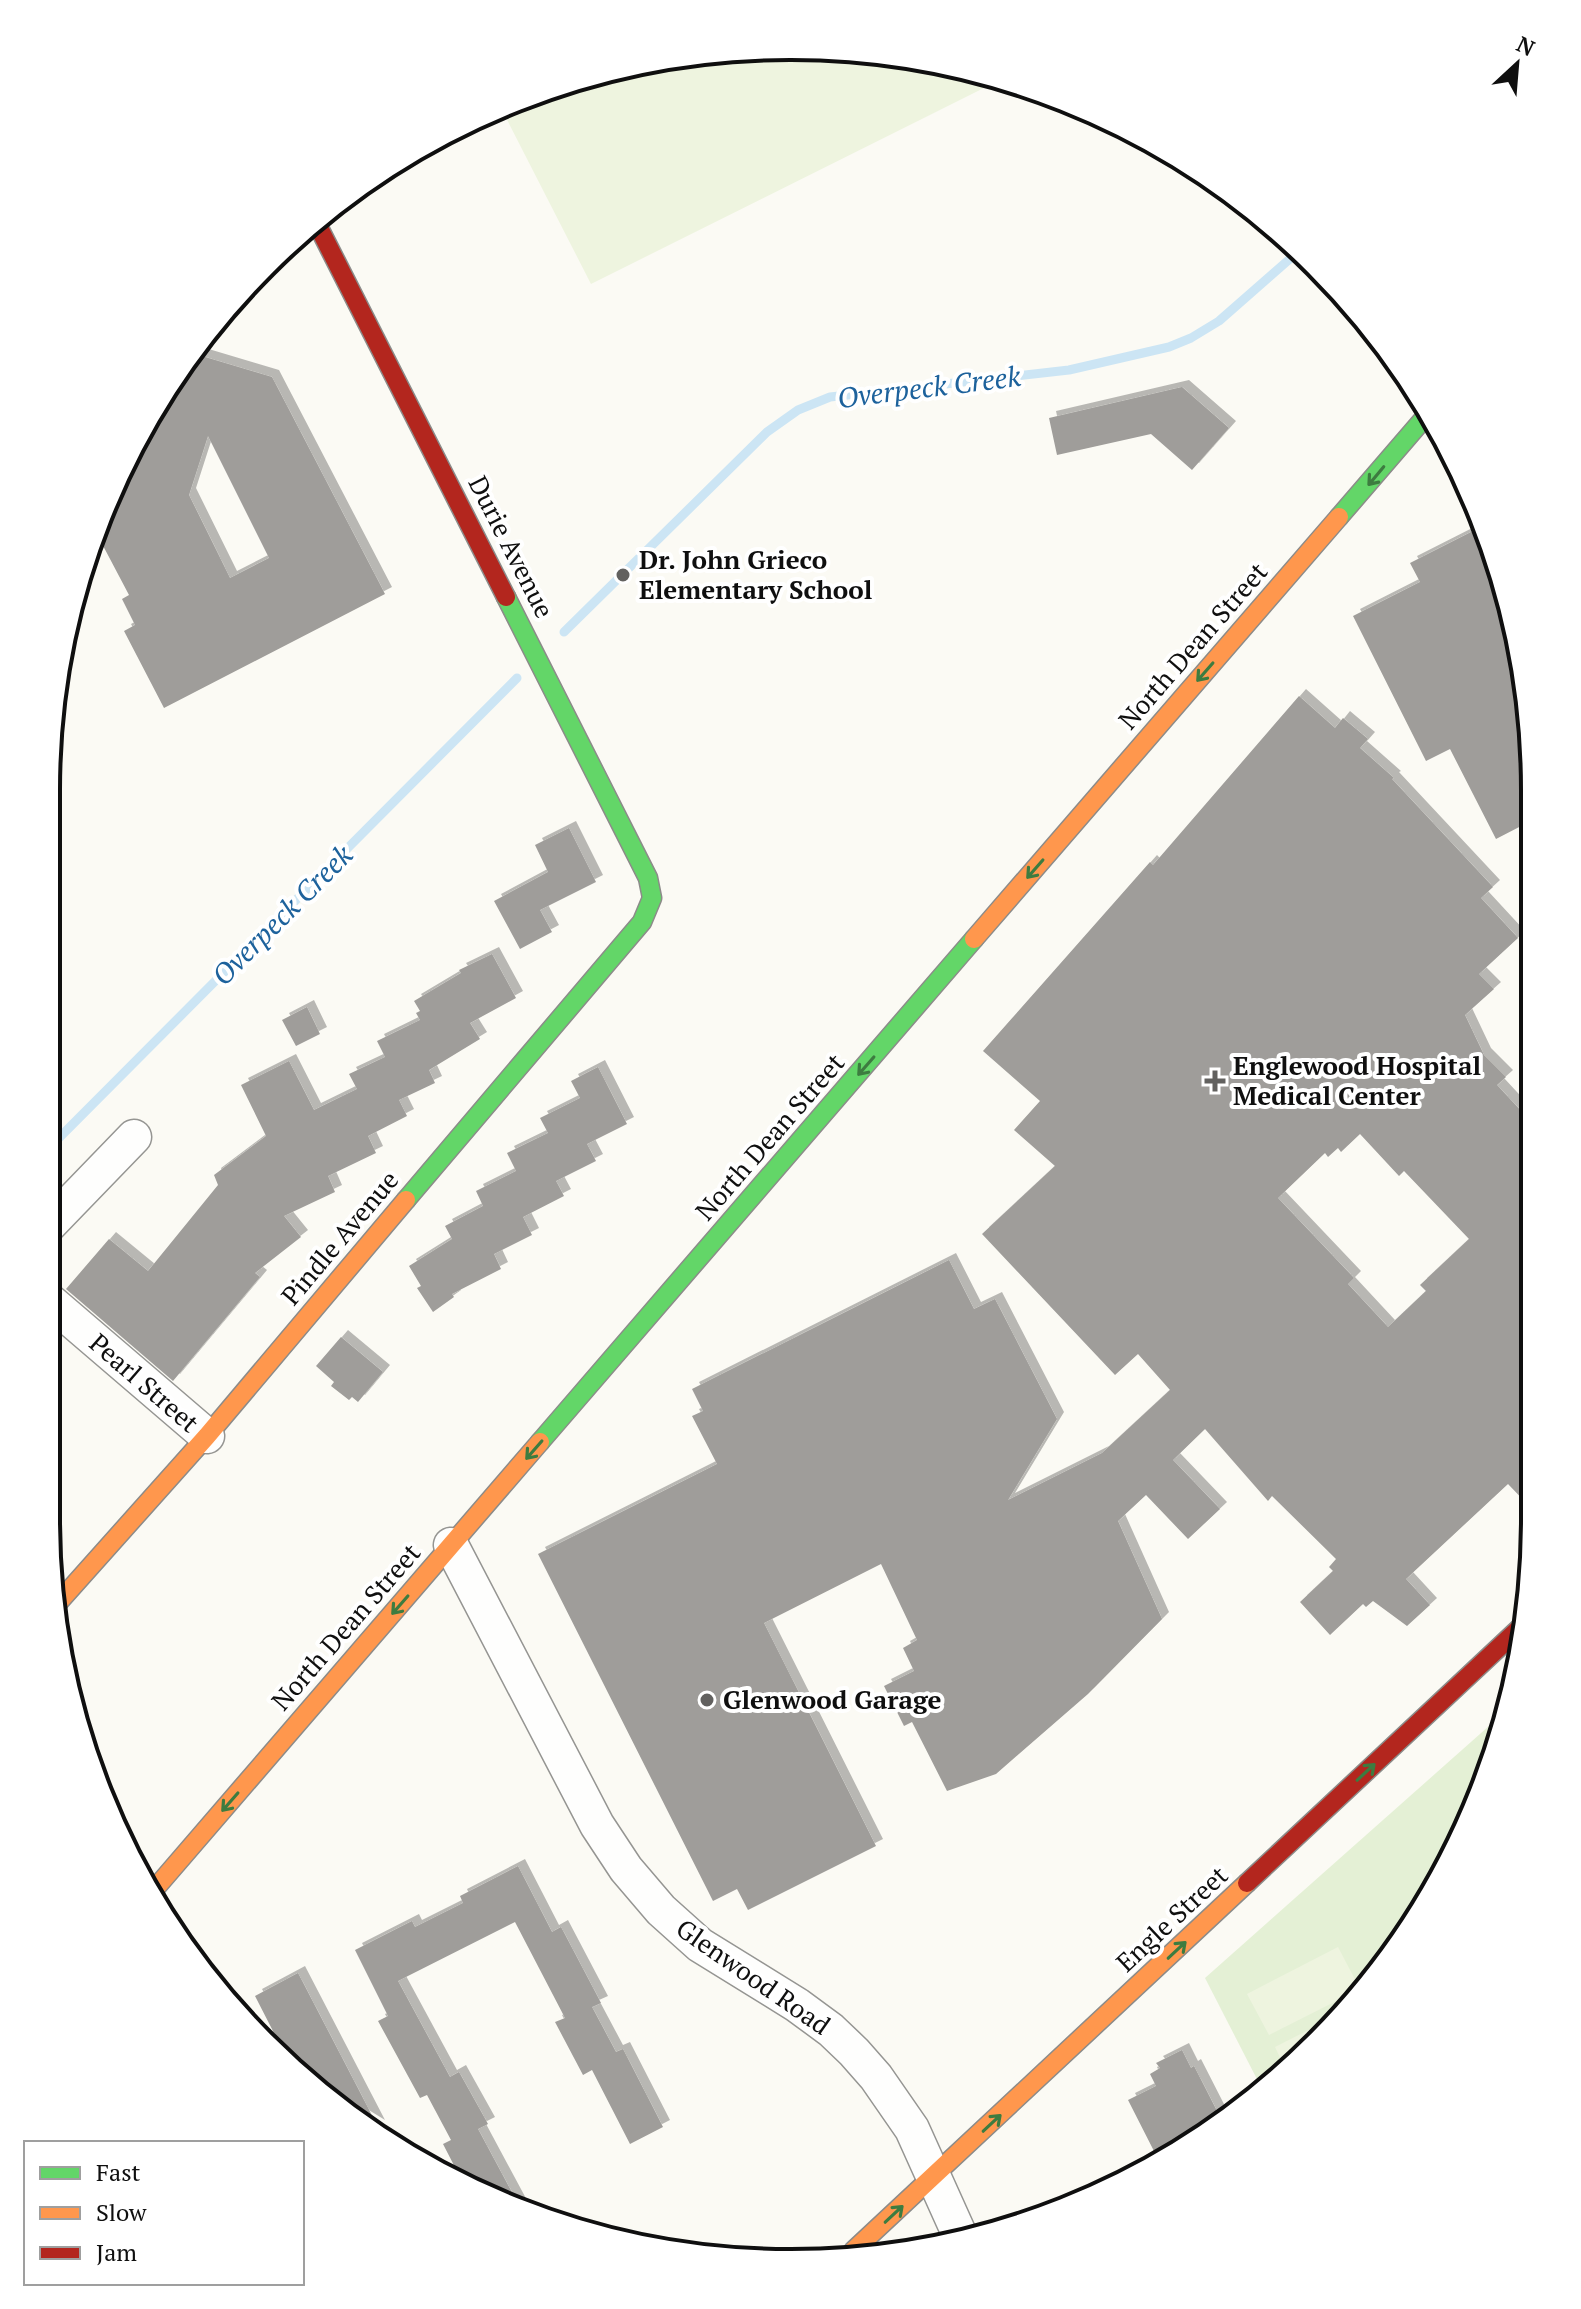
<svg xmlns="http://www.w3.org/2000/svg" width="1581" height="2309" viewBox="0 0 1581 2309" font-family="'PT Serif',serif">
<style>
.green{fill:#e4f0d5}
.pitch{fill:#eef4df}
.lines{fill:none;stroke-linecap:round;stroke-linejoin:round}
.stream{stroke:#cce5f4;stroke-width:9}
.building{fill:#9f9d9a;fill-rule:evenodd;filter:url(#shadow)}
.street-casing{stroke:#959592;stroke-width:37}
.fast-casing{stroke:#8c8b89;stroke-width:21}
.slow-casing{stroke:#8c8b89;stroke-width:21}
.jam-casing{stroke:#8c8b89;stroke-width:21}
.street{stroke:#fefefd;stroke-width:34}
.fast{stroke:#63d668;stroke-width:18}
.slow{stroke:#ff974d;stroke-width:18}
.jam{stroke:#b3261e;stroke-width:18}
.oneway{stroke:#3d7c40}
.poi-dot{fill:#62615f;stroke:#fff;stroke-width:3}
.labels{text-anchor:middle;stroke-width:8;stroke-linejoin:round;paint-order:stroke}
.street-label{font-size:26px;fill:#0f0f0f;stroke:#fff}
.poi-label{font-size:26px;font-weight:bold;fill:#0f0f0f;stroke:#fff;text-anchor:start}
.water-label{font-size:28px;font-style:italic;fill:#1d629c;stroke:#fff}
.rim{fill:none;stroke:#0f0f0f;stroke-width:4}
</style>
<defs>
<filter id="shadow"><feDropShadow dx="7" dy="-7" stdDeviation="0" flood-color="#0004"/></filter>
</defs>
<rect width="100%" height="100%" fill="#fbfaf4"/>
<path class="green" d="M 1507,1710 L 1478,1804 L 1409,1932 L 1317,2045 L 1260,2085 L 1205,1978 Z"/>
<path class="pitch" d="M 791,46 L 936,60 L 1000,80 L 591,284 L 500,106 L 646,60 Z
M 1338,1947 L 1360,1989 L 1269,2035 L 1247,1994 Z
M 1344,2012 L 1317,2045 L 1285,2068 L 1275,2047 Z"/>
<g class="lines">
<path class="stream" d="M 564,632 L 767,432 L 798,410 L 830,397 L 1069,370 L 1169,347 L 1191,338 L 1219,321 L 1300,250
M 46,1151 L 517,678"/>
</g>
<path class="building" d="M 195,354 L 272,377 L 385,594 L 164,708 L 124,631 L 135,625 L 122,599 L 129,595 L 100,540 L 146,419 ZM 208,436 L 269,558 L 230,578 L 189,495 Z
M 1182,387 L 1229,428 L 1192,470 L 1151,434 L 1057,455 L 1049,418 Z
M 1481,527 L 1521,646 L 1535,790 L 1535,819 L 1496,839 L 1450,749 L 1426,761 L 1353,616 L 1420,582 L 1410,563 Z
M 1299,696 L 1335,728 L 1343,718 L 1368,739 L 1360,748 L 1394,778 L 1392,779 L 1493,887 L 1481,898 L 1518,938 L 1479,974 L 1494,989 L 1465,1015 L 1484,1055 L 1506,1077 L 1497,1085 L 1535,1126 L 1535,1512 L 1508,1484 L 1406,1579 L 1430,1605 L 1407,1626 L 1373,1601 L 1366,1607 L 1363,1604 L 1330,1635 L 1300,1602 L 1333,1571 L 1329,1567 L 1336,1559 L 1272,1496 L 1268,1501 L 1205,1429 L 1173,1460 L 1220,1509 L 1188,1539 L 1146,1495 L 1118,1521 L 1162,1619 L 1088,1694 L 996,1774 L 947,1791 L 912,1722 L 904,1726 L 884,1686 L 914,1671 L 903,1648 L 917,1640 L 881,1564 L 764,1623 L 876,1846 L 748,1910 L 737,1889 L 713,1901 L 538,1554 L 717,1464 L 692,1416 L 703,1411 L 692,1389 L 949,1260 L 974,1309 L 995,1299 L 1057,1419 L 1008,1500 L 1102,1453 L 1170,1390 L 1138,1354 L 1115,1375 L 982,1234 L 1055,1166 L 1014,1130 L 1040,1101 L 983,1051 L 1150,862 L 1153,865 ZM 1360,1134 L 1399,1176 L 1404,1171 L 1469,1239 L 1420,1285 L 1426,1291 L 1388,1327 L 1348,1284 L 1354,1278 L 1278,1198 L 1325,1153 L 1328,1157 L 1338,1148 L 1341,1152 Z
M 569,828 L 596,882 L 540,910 L 552,932 L 520,949 L 494,901 L 548,872 L 535,845 Z
M 492,954 L 516,998 L 470,1023 L 480,1039 L 429,1070 L 435,1083 L 399,1100 L 407,1116 L 368,1136 L 376,1153 L 328,1176 L 335,1192 L 284,1216 L 301,1237 L 255,1273 L 260,1277 L 173,1381 L 66,1289 L 109,1239 L 148,1271 L 218,1185 L 214,1175 L 266,1136 L 241,1085 L 289,1061 L 314,1110 L 357,1089 L 349,1074 L 385,1057 L 377,1041 L 420,1020 L 416,1013 L 420,1011 L 414,1001 L 461,973 L 459,970 Z
M 307,1007 L 320,1034 L 296,1046 L 282,1020 Z
M 598,1067 L 627,1124 L 587,1144 L 596,1161 L 556,1181 L 564,1196 L 523,1217 L 532,1235 L 494,1254 L 501,1269 L 452,1294 L 454,1297 L 433,1312 L 417,1288 L 421,1286 L 409,1266 L 452,1239 L 445,1226 L 483,1206 L 476,1191 L 516,1171 L 507,1153 L 548,1133 L 540,1118 L 580,1098 L 571,1081 Z
M 341,1337 L 383,1372 L 358,1402 L 352,1397 L 349,1400 L 331,1386 L 334,1382 L 316,1366 Z
M 518,1866 L 552,1932 L 561,1927 L 601,2003 L 592,2007 L 616,2052 L 623,2049 L 663,2127 L 630,2144 L 592,2070 L 583,2075 L 555,2022 L 565,2018 L 515,1922 L 398,1981 L 450,2077 L 459,2072 L 488,2124 L 478,2129 L 522,2211 L 505,2206 L 461,2179 L 443,2144 L 451,2140 L 427,2095 L 420,2098 L 378,2021 L 388,2016 L 355,1950 L 412,1921 L 415,1927 L 463,1903 L 460,1896 Z
M 298,1973 L 378,2127 L 300,2079 L 294,2072 L 255,1996 Z
M 1182,2050 L 1191,2068 L 1194,2066 L 1219,2115 L 1158,2159 L 1128,2100 L 1156,2086 L 1150,2074 L 1160,2068 L 1156,2063 Z"/>
<g class="lines">
<defs>
<path id="street" d="M 46,1228 L 134,1137
M 46,1298 L 207,1436
M 451,1545 L 597,1825 L 626,1869 L 661,1910 L 700,1945 L 797,2005 L 831,2030 L 854,2052 L 876,2077 L 912,2129 L 962,2240"/>
<path id="fast" d="M 1339,517 L 1426,416
M 406,1200 L 642,922 L 652,898 L 648,878 L 506,597
M 540,1442 L 974,939"/>
<path id="slow" d="M 974,939 L 1339,517
M 57,1604 L 207,1436 L 406,1200
M 153,1891 L 540,1442
M 853,2251 L 1247,1883"/>
<path id="jam" d="M 316,222 L 506,597
M 1247,1883 L 1525,1623"/>
</defs>
<use href="#street" class="street-casing"/>
<use href="#fast" class="fast-casing"/>
<use href="#slow" class="slow-casing"/>
<use href="#jam" class="jam-casing"/>
<use href="#street" class="street"/>
<use href="#fast" class="fast"/>
<use href="#slow" class="slow"/>
<use href="#jam" class="jam"/>
</g>
<defs><path id="oneway-shaft" d="M-6 0H5M1.5-3L5.5 0L1.5 3" fill="none" stroke-width="1.6" stroke-linecap="round" stroke-linejoin="round" transform="scale(2)"/></defs>
<g class="oneway">
<use href="#oneway-shaft" transform="translate(1376 476) rotate(130)"/>
<use href="#oneway-shaft" transform="translate(1205 672) rotate(131)"/>
<use href="#oneway-shaft" transform="translate(1035 869) rotate(131)"/>
<use href="#oneway-shaft" transform="translate(866 1066) rotate(131)"/>
<use href="#oneway-shaft" transform="translate(534 1450) rotate(131)"/>
<use href="#oneway-shaft" transform="translate(400 1605) rotate(131)"/>
<use href="#oneway-shaft" transform="translate(1366 1772) rotate(-43)"/>
<use href="#oneway-shaft" transform="translate(230 1802) rotate(131)"/>
<use href="#oneway-shaft" transform="translate(1177 1950) rotate(-43)"/>
<use href="#oneway-shaft" transform="translate(992 2123) rotate(-43)"/>
<use href="#oneway-shaft" transform="translate(894 2214) rotate(-43)"/>
</g>
<g class="poi-dot">
<circle cx="623" cy="575" r="8"/>
<path d="M1211 1069h8v8h8v8h-8v8h-8v-8h-8v-8h8z"/>
<circle cx="707" cy="1700" r="8"/>
</g>
<g class="labels">
<g class="street-label">
<text transform="translate(511 547) rotate(63)" y="9">Durie Avenue</text>
<text transform="translate(1193 646) rotate(-49)" y="9">North Dean Street</text>
<text transform="translate(770 1137) rotate(-49)" y="9">North Dean Street</text>
<text transform="translate(340 1238) rotate(-50)" y="9">Pindle Avenue</text>
<text transform="translate(144 1383) rotate(41)" y="9">Pearl Street</text>
<text transform="translate(346 1627) rotate(-49)" y="9">North Dean Street</text>
<text transform="translate(1172 1919) rotate(-43)" y="9">Engle Street</text>
<text transform="translate(753 1977) rotate(35)" y="9">Glenwood Road</text>
</g>
<g class="poi-label">
<text x="639" y="569">Dr. John Grieco<tspan x="639" dy="30">Elementary School</tspan></text>
<text x="1233" y="1075">Englewood Hospital<tspan x="1233" dy="30">Medical Center</tspan></text>
<text x="723" y="1709">Glenwood Garage</text>
</g>
<g class="water-label">
<text transform="translate(929 387) rotate(-7)" y="10">Overpeck Creek</text>
<text transform="translate(282 915) rotate(-45)" y="10">Overpeck Creek</text>
</g>
</g>
<path d="M0 0H1581V2309H0ZM790 60H791A730 730 0 0 1 1521 790V1519A730 730 0 0 1 791 2249H790A730 730 0 0 1 60 1519V790A730 730 0 0 1 790 60Z" fill="#fff" fill-rule="evenodd"/>
<path class="rim" d="M790 60H791A730 730 0 0 1 1521 790V1519A730 730 0 0 1 791 2249H790A730 730 0 0 1 60 1519V790A730 730 0 0 1 790 60Z"/>
<rect x="24" y="2141" width="280" height="144" fill="#ffffff" stroke="#9f9f9f" stroke-width="2"/>
<rect x="40" y="2167" width="40" height="12" fill="#63d668" stroke="#9f9f9f" stroke-width="2"/>
<text x="96" y="2181" font-size="24" fill="#0f0f0f">Fast</text>
<rect x="40" y="2207" width="40" height="12" fill="#ff974d" stroke="#9f9f9f" stroke-width="2"/>
<text x="96" y="2221" font-size="24" fill="#0f0f0f">Slow</text>
<rect x="40" y="2247" width="40" height="12" fill="#b3261e" stroke="#9f9f9f" stroke-width="2"/>
<text x="96" y="2261" font-size="24" fill="#0f0f0f">Jam</text>
<g transform="translate(1517 64) rotate(26)" stroke="#ffffff" stroke-width="6" paint-order="stroke">
<path d="M0-6L14 30L0 20L-14 30Z" fill="#0f0f0f"/>
<text y="-12" font-size="22" font-weight="bold" text-anchor="middle" fill="#0f0f0f">N</text>
</g>
</svg>
